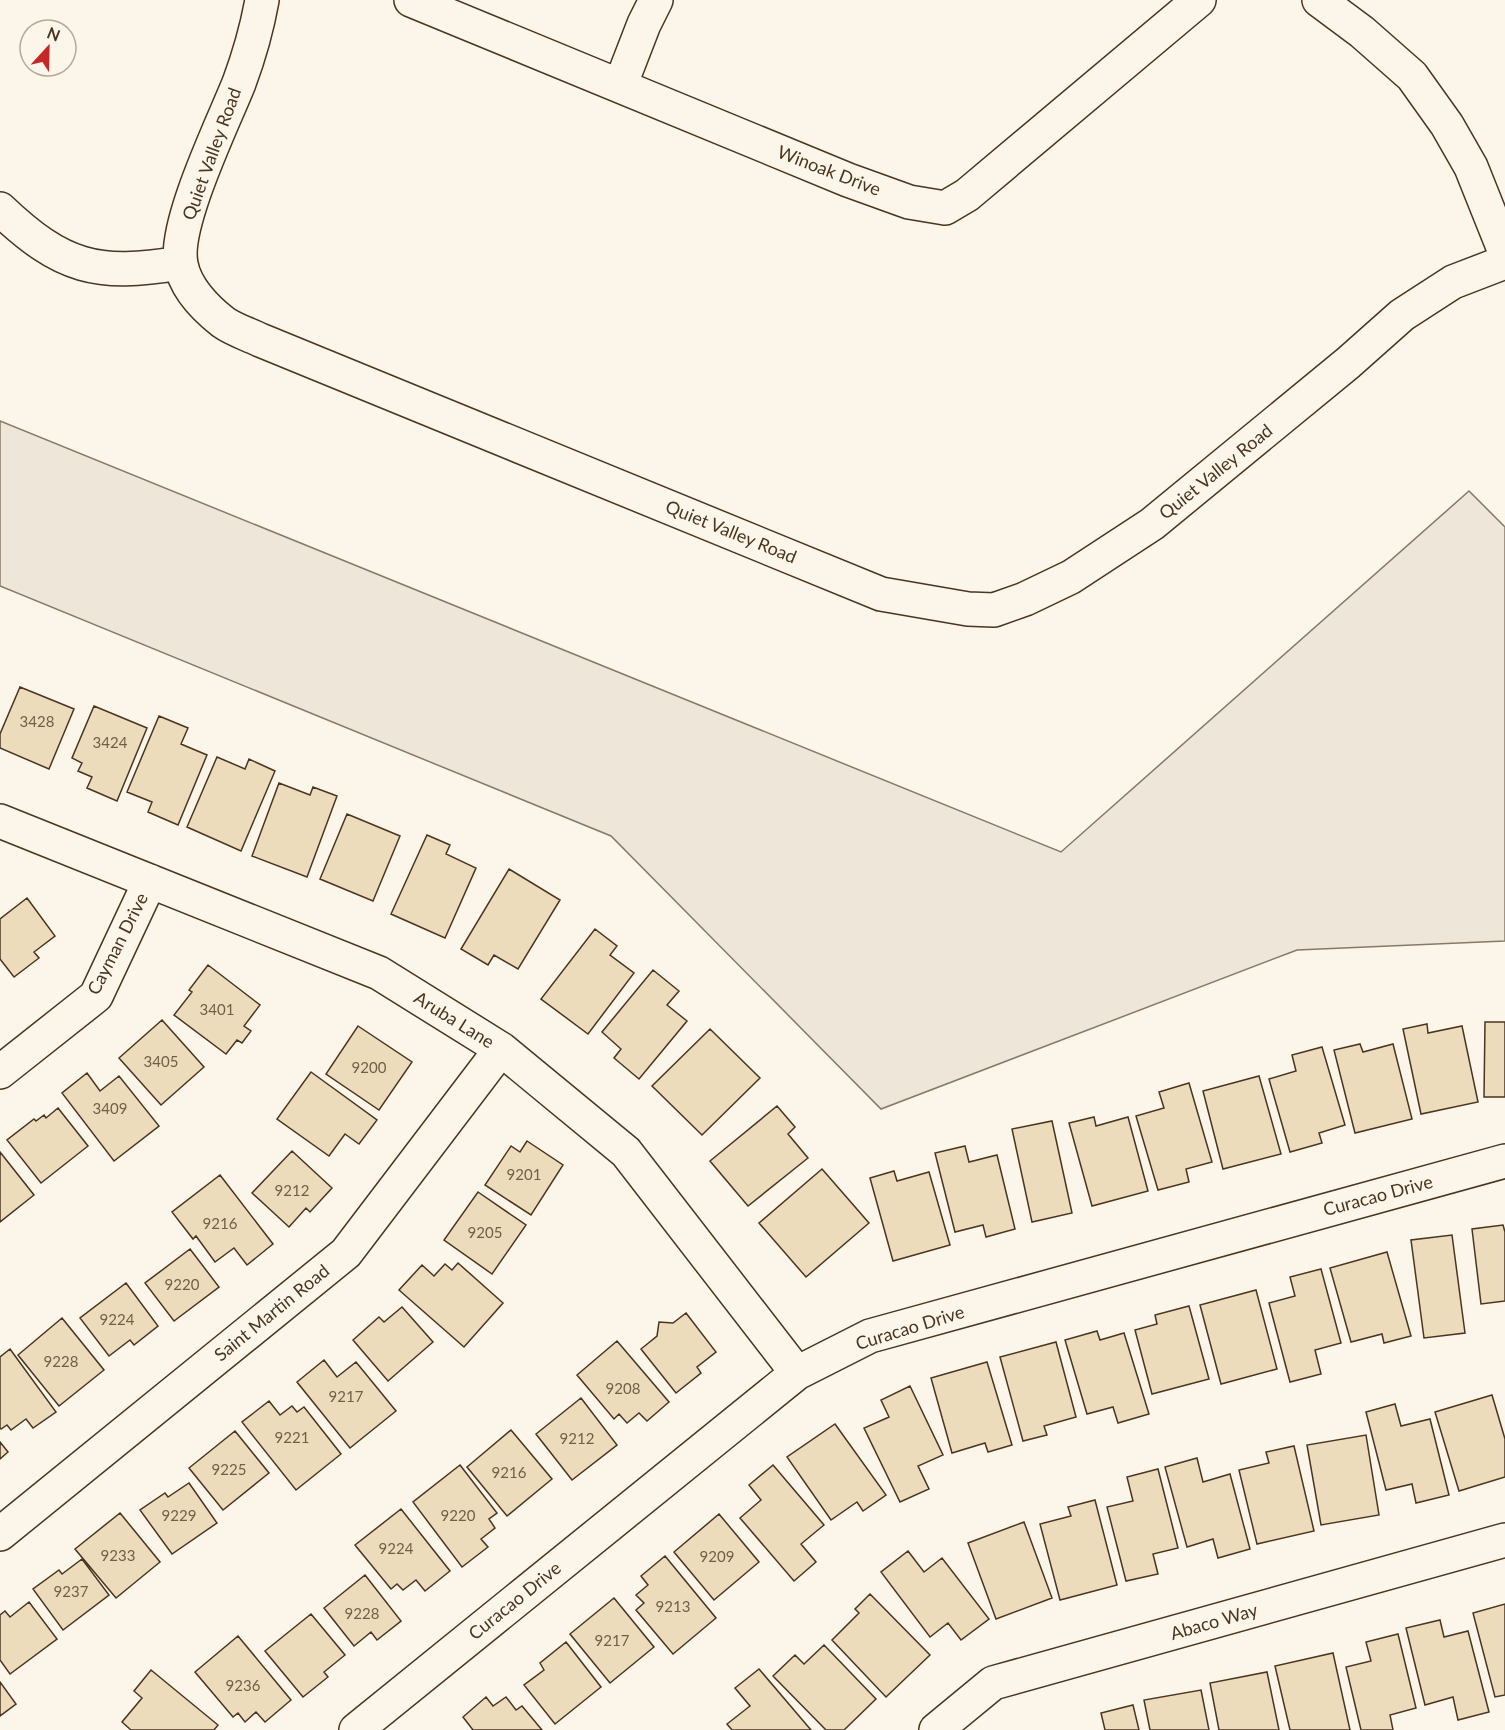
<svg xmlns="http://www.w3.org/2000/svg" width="1505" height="1730" viewBox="0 0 1505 1730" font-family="Lato,sans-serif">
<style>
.green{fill:#ede6d9;stroke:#887966;stroke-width:1.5}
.building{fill:#ecdcbc;stroke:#4a3520;stroke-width:1.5}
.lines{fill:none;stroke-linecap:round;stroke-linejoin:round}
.minor-casing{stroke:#4a3520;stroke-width:36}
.minor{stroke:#fbf6e9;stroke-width:33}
.labels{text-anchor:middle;stroke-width:4.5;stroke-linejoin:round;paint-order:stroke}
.number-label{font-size:15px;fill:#725f47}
.street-label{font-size:18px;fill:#4a3520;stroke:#fbf6e9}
</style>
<rect width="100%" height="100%" fill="#fbf6e9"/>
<path class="green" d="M 0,421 L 1061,852 L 1469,491 L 1505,527 L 1505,941 L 1297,950 L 881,1109 L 611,836 L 0,586 Z"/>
<path class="building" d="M 20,687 L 74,709 L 49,769 L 0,748 L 0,734 Z
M 94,706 L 147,728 L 117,801 L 87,788 L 92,777 L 78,771 L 82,763 L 72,758 Z
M 159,716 L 188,728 L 181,744 L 207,755 L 178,825 L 148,812 L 152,802 L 127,792 Z
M 217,757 L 245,769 L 249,759 L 275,771 L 241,851 L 187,827 Z
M 279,783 L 310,795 L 313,787 L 337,796 L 307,877 L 252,856 Z
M 347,814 L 400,836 L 373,901 L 320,879 Z
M 427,835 L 450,845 L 446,854 L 476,868 L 445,938 L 391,914 Z
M 509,869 L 560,900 L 518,969 L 494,955 L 488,965 L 461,949 Z
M 27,898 L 55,936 L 34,952 L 39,958 L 14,977 L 0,959 L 0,919 Z
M 595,929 L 617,946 L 610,955 L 634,973 L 588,1034 L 541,999 Z
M 208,965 L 260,1005 L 244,1026 L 251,1031 L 242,1043 L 237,1040 L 226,1054 L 174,1015 L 192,992 L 189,990 Z
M 653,970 L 679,991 L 667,1005 L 687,1021 L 639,1079 L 614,1058 L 621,1049 L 602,1032 Z
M 162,1020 L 204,1067 L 161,1105 L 119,1058 Z
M 1485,1022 L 1505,1022 L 1505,1097 L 1484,1097 Z
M 1427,1024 L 1428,1033 L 1462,1026 L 1478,1102 L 1421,1114 L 1403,1029 Z
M 358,1026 L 412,1062 L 379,1110 L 326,1074 Z
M 710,1029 L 760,1078 L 702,1135 L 652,1086 Z
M 1360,1044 L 1363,1052 L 1393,1044 L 1412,1119 L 1355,1133 L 1334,1050 Z
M 1322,1047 L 1345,1125 L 1319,1133 L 1322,1143 L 1290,1152 L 1269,1079 L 1296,1071 L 1292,1055 Z
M 311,1072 L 377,1120 L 359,1144 L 345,1134 L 329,1156 L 277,1119 Z
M 87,1073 L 100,1091 L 119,1076 L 159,1126 L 114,1161 L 62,1093 Z
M 1259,1076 L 1281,1154 L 1223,1169 L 1203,1091 Z
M 1189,1083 L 1212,1162 L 1186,1169 L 1189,1182 L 1158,1190 L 1136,1116 L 1164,1108 L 1159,1092 Z
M 777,1106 L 795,1127 L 788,1134 L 808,1158 L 748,1206 L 710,1161 Z
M 58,1108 L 88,1146 L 41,1183 L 7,1140 L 34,1119 L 36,1121 L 44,1115 L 46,1118 Z
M 1094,1117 L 1096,1126 L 1128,1117 L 1148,1191 L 1092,1206 L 1069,1123 Z
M 1052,1121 L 1072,1213 L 1032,1222 L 1012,1129 Z
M 527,1141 L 563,1165 L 531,1215 L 485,1185 L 511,1146 L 520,1152 Z
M 965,1146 L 969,1162 L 997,1155 L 1015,1229 L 986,1237 L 983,1225 L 955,1232 L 935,1153 Z
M 292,1151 L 332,1188 L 310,1212 L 306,1208 L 289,1227 L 252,1193 Z
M 0,1152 L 34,1195 L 0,1222 Z
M 822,1169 L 869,1223 L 806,1277 L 759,1223 Z
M 894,1171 L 897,1181 L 929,1172 L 950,1245 L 893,1261 L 870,1178 Z
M 220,1175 L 273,1244 L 247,1265 L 234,1248 L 215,1262 L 196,1236 L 193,1239 L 172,1212 Z
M 478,1192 L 526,1225 L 492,1274 L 444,1240 Z
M 1503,1225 L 1505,1232 L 1505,1301 L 1481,1304 L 1472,1229 Z
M 1452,1235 L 1465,1333 L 1424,1338 L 1411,1240 Z
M 190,1249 L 219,1287 L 174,1321 L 145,1283 Z
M 1387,1252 L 1411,1336 L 1384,1343 L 1382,1334 L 1351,1342 L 1330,1268 Z
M 458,1263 L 503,1303 L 464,1347 L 399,1290 L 422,1265 L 434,1276 L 445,1264 L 452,1270 Z
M 1321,1269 L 1341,1343 L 1315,1350 L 1321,1374 L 1290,1382 L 1269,1303 L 1295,1296 L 1290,1277 Z
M 126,1283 L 158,1326 L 134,1345 L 130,1340 L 109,1356 L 80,1318 Z
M 1256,1290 L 1277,1369 L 1221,1384 L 1200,1305 Z
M 1189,1306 L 1209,1379 L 1152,1394 L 1135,1330 L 1157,1324 L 1155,1315 Z
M 402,1307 L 433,1342 L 388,1381 L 353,1340 L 379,1317 L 384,1322 Z
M 686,1313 L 716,1352 L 697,1367 L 701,1373 L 676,1393 L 641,1349 L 657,1336 L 659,1322 L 673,1323 Z
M 62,1318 L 104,1370 L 59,1406 L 18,1355 Z
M 1097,1331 L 1100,1340 L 1124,1333 L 1149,1414 L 1118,1423 L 1113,1407 L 1087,1414 L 1065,1340 Z
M 617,1341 L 669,1402 L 647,1421 L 639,1413 L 627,1423 L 619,1414 L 614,1419 L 577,1375 Z
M 1056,1342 L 1076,1417 L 1044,1426 L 1047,1435 L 1023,1441 L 1000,1357 Z
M 10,1349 L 56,1412 L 33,1428 L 26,1419 L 11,1430 L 7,1425 L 1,1429 L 0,1428 L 0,1357 Z
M 324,1360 L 337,1377 L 356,1362 L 396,1411 L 350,1448 L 297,1382 Z
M 987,1362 L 1012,1445 L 988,1452 L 985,1443 L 952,1453 L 931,1378 Z
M 910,1386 L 943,1455 L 918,1466 L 929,1489 L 900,1502 L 864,1428 L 889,1417 L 881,1400 Z
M 1492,1395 L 1505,1439 L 1505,1477 L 1459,1491 L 1435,1412 Z
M 581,1398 L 617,1445 L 572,1480 L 536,1434 Z
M 269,1401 L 280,1415 L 292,1406 L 297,1412 L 304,1407 L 341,1454 L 296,1490 L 242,1422 Z
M 1395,1404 L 1401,1426 L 1430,1419 L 1449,1495 L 1416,1503 L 1412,1484 L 1386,1490 L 1366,1412 Z
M 835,1424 L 886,1495 L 863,1511 L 857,1502 L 831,1520 L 787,1457 Z
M 511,1430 L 552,1479 L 507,1516 L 467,1467 Z
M 235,1431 L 269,1473 L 223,1510 L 189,1468 Z
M 1366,1435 L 1379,1515 L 1321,1525 L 1307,1445 Z
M 0,1442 L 8,1452 L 0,1459 Z
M 1294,1446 L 1314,1531 L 1257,1544 L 1239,1470 L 1269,1463 L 1266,1452 Z
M 1197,1458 L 1203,1482 L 1230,1474 L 1250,1549 L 1218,1558 L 1213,1539 L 1187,1547 L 1165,1467 Z
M 460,1465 L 497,1513 L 489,1519 L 495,1528 L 481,1539 L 488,1547 L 462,1567 L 413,1502 Z
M 773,1465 L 824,1525 L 801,1544 L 816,1562 L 794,1581 L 740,1518 L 761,1500 L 749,1485 Z
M 1158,1469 L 1178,1548 L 1153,1554 L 1158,1574 L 1126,1581 L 1107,1507 L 1133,1501 L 1127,1477 Z
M 189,1483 L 217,1523 L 172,1554 L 140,1510 L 165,1493 L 168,1497 Z
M 1095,1500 L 1117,1585 L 1060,1600 L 1040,1524 L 1071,1516 L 1068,1507 Z
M 401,1509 L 450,1571 L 425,1591 L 416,1580 L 403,1590 L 397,1584 L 391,1589 L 355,1545 Z
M 120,1513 L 160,1562 L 116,1598 L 75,1549 Z
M 719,1514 L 759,1562 L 714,1600 L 674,1552 Z
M 1024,1522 L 1052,1598 L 996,1619 L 968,1543 Z
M 908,1551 L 924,1572 L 942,1558 L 989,1619 L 961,1640 L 948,1623 L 930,1637 L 881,1572 Z
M 665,1556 L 716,1618 L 673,1654 L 636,1610 L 644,1603 L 636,1595 L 648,1585 L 641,1576 Z
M 82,1559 L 109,1595 L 63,1630 L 33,1589 L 59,1570 L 62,1574 Z
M 365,1575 L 401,1621 L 377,1640 L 371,1632 L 354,1646 L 324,1608 Z
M 870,1594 L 930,1655 L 886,1697 L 832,1640 L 859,1613 L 855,1609 Z
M 614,1598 L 654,1647 L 610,1683 L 570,1634 Z
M 29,1602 L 57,1639 L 10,1674 L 0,1660 L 0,1615 L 5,1611 L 10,1617 Z
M 1505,1604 L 1505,1695 L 1495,1697 L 1473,1613 Z
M 311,1614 L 345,1655 L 324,1672 L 328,1677 L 303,1697 L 265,1651 Z
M 1440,1620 L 1444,1637 L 1468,1631 L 1489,1712 L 1458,1720 L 1453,1697 L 1425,1705 L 1406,1628 Z
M 1398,1634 L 1416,1708 L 1390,1715 L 1393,1730 L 1361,1730 L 1346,1667 L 1371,1661 L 1366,1642 Z
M 238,1636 L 291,1700 L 265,1722 L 256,1712 L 245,1722 L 238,1713 L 233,1717 L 195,1672 Z
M 566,1642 L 601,1687 L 555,1724 L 524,1685 L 544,1670 L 540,1663 Z
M 824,1645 L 876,1699 L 844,1730 L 826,1730 L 773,1676 L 795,1655 L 804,1664 Z
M 1333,1653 L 1350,1730 L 1290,1730 L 1275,1666 Z
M 759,1669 L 811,1730 L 732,1730 L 727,1724 L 750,1706 L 735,1688 Z
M 151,1670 L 218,1725 L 214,1730 L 131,1730 L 122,1722 L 142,1698 L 134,1691 Z
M 1267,1672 L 1279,1730 L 1219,1730 L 1210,1683 Z
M 0,1682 L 16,1704 L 0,1716 Z
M 1201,1690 L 1209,1730 L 1150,1730 L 1144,1700 Z
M 486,1697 L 493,1706 L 506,1697 L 516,1710 L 522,1706 L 542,1730 L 473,1730 L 463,1717 Z
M 1133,1705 L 1139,1730 L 1105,1730 L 1101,1713 Z"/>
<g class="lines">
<defs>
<path id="minor" d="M 262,0 C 257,28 249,56 239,83 C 223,123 173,225 181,264 C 185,287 205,308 223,322 C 234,330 248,334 260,340 L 881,594 L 968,609 L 994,610 L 1025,599 L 1071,577 L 1152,524 L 1348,363 L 1402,315 L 1453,282 L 1505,262
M 411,0 L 848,180 L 909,202 L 945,208 L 967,195 L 1199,0
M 1319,0 L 1362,32 L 1412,76 L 1447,125 L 1471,167 L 1505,252
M 620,86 L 644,24 L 656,0
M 0,209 C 62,268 97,277 180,263
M 0,821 L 379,973 L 501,1049 L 626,1152 L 797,1373
M 0,1072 L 96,996 L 150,881
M 0,1534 L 346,1253 L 501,1049
M 356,1730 L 797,1373 L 870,1336 L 1505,1161
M 936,1730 L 993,1683 L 1505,1540"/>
</defs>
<use href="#minor" class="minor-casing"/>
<use href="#minor" class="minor"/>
</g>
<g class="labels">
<g class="number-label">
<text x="37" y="727">3428</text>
<text x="110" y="748">3424</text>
<text x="217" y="1015">3401</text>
<text x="161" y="1067">3405</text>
<text x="369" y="1073">9200</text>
<text x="110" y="1114">3409</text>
<text x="524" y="1180">9201</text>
<text x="292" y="1196">9212</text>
<text x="220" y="1229">9216</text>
<text x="485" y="1238">9205</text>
<text x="182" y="1290">9220</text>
<text x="117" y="1325">9224</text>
<text x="61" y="1367">9228</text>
<text x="623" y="1394">9208</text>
<text x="346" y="1402">9217</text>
<text x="292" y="1443">9221</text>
<text x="577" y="1444">9212</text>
<text x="229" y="1475">9225</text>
<text x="509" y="1478">9216</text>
<text x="179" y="1521">9229</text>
<text x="458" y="1521">9220</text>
<text x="396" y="1554">9224</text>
<text x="118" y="1561">9233</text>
<text x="717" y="1562">9209</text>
<text x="71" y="1597">9237</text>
<text x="673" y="1612">9213</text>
<text x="362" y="1619">9228</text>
<text x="612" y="1646">9217</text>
<text x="243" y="1691">9236</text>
</g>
<g class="street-label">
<text transform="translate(212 154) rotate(-70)" y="6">Quiet Valley Road</text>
<text transform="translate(829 171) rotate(21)" y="6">Winoak Drive</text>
<text transform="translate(1216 472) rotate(-39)" y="6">Quiet Valley Road</text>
<text transform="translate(731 532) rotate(22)" y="6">Quiet Valley Road</text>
<text transform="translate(118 944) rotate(-63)" y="6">Cayman Drive</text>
<text transform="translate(454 1020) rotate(32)" y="6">Aruba Lane</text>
<text transform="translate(1378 1196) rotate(-15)" y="6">Curacao Drive</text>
<text transform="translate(272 1313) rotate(-39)" y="6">Saint Martin Road</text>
<text transform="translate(910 1328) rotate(-17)" y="6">Curacao Drive</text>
<text transform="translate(515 1601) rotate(-39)" y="6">Curacao Drive</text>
<text transform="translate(1214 1622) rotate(-16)" y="6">Abaco Way</text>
</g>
</g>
<g transform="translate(48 48) rotate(22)"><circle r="28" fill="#fbf6e9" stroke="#b4a999" stroke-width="1.5"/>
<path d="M0-4.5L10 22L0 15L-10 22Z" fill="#c62828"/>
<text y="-9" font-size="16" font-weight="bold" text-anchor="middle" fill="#4a3520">N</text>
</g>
</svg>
